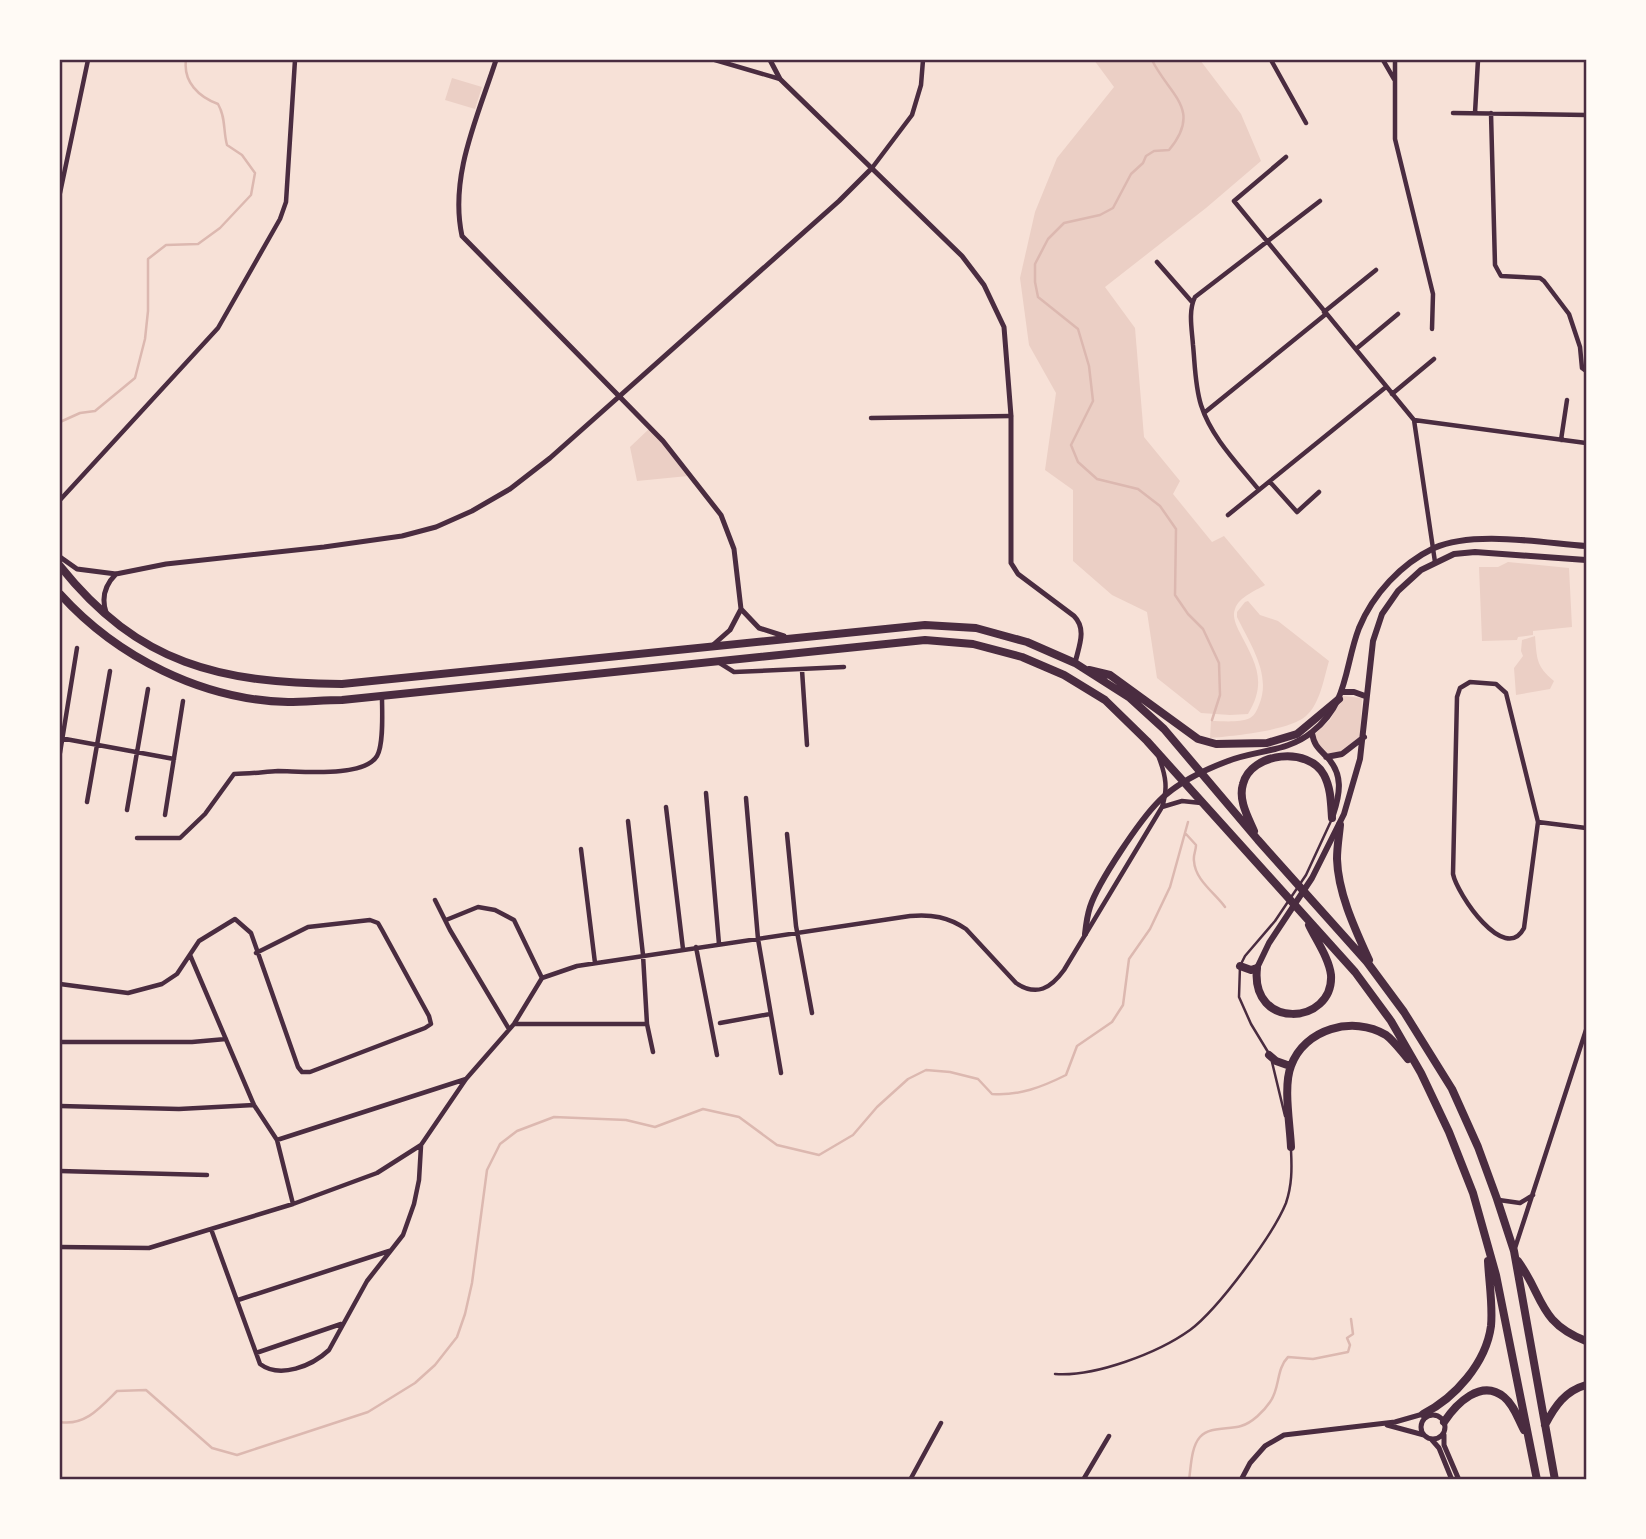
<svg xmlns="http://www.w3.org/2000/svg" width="1646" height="1539" viewBox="0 0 1646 1539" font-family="'Alegreya Sans',sans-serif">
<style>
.green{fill:#ebcfc5}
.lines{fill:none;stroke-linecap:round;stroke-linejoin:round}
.stream{stroke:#dcb8b0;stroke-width:2.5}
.service{stroke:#4a2c40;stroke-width:2.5}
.minor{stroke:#4a2c40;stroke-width:4.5}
.tertiary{stroke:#4a2c40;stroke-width:5}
.secondary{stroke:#4a2c40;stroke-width:6}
.trunk{stroke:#4a2c40;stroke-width:8}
.neatline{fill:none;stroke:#4a2c40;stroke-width:2.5}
</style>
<rect width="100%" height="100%" fill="#f7e1d7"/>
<path class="green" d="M 1094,60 L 1200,60 L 1241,114 L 1261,161 L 1206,208 L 1105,287 L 1135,328 L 1144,437 L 1180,481 L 1173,494 L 1212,542 L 1224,536 L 1265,585 C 1255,591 1239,597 1235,609 C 1232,616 1236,625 1239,631 C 1255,662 1268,681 1248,714 L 1230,715 L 1201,713 L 1157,678 L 1147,612 L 1112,595 L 1073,561 L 1073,490 L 1045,470 L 1056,393 L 1029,345 L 1020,278 L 1035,212 L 1057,158 L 1114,87 Z
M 452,78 L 482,87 L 475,109 L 445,100 Z
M 650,428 L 688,476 L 637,481 L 630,447 Z
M 1508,562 L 1569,568 L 1572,627 L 1533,631 L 1533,635 L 1518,637 L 1517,640 L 1482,641 L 1479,567 L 1498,567 Z
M 1248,601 L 1260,615 L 1278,621 L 1329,661 C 1324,678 1320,704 1306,716 C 1289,731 1232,736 1210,738 L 1211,721 C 1222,721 1240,723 1250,718 C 1255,715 1257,710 1259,705 C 1272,675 1250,644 1237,617 L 1237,612 L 1245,602 Z
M 1535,636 C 1537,659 1536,666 1554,681 L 1550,689 L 1516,695 L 1514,668 L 1523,656 L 1521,651 L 1522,640 Z
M 1343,696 L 1362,698 L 1360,737 L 1343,751 L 1327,754 L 1316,740 L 1316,733 L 1330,720 Z"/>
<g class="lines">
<path class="stream" d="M 1152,60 C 1169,95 1203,109 1169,150 L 1154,151 L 1146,156 L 1143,163 L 1131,174 L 1113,208 L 1100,215 L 1064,223 L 1048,239 L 1035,264 L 1035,282 L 1038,297 L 1078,329 L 1089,366 L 1093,401 L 1071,445 L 1078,462 L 1097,479 L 1138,489 L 1160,506 L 1176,529 L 1175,595 L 1188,614 L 1203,629 L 1219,663 L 1220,695 L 1212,720
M 60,422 L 80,413 L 95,411 L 135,378 L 145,339 L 148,311 L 148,259 L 166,245 L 198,244 L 220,228 L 251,195 L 255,173 L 242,155 L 227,145 C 223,130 226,118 218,104 C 199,97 183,82 186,60
M 1186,834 L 1196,845 C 1196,851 1193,855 1194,861 C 1195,880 1215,893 1225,907
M 60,1422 C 85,1426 100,1408 117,1391 L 146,1390 L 212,1448 L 237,1455 L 368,1412 L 415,1383 L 435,1365 L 457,1337 L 465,1314 L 472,1283 L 487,1170 L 500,1144 L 517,1131 L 554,1117 L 626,1120 L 655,1127 L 703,1109 L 739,1117 L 777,1145 L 819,1155 L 853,1135 L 877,1107 L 908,1079 L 926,1070 L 950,1072 L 978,1079 L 992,1094 C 1019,1096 1042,1087 1066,1075 L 1077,1046 L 1112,1022 L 1123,1005 L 1129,959 L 1150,929 L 1170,887 L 1188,822
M 1189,1480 C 1191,1467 1191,1447 1200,1437 C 1210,1426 1228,1430 1241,1426 C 1252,1423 1264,1411 1270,1402 C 1280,1389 1276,1369 1288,1357 L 1313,1359 L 1348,1352 L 1350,1345 L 1347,1338 L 1353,1334 L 1351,1319"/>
<path class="service" d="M 1268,1052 L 1251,1024 L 1239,997 L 1240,966 L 1245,956 L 1275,921 L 1306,875 L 1331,821
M 1272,1062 L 1285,1116
M 1055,1374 C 1095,1377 1158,1353 1190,1330 C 1218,1309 1273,1235 1286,1203 C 1292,1185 1292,1169 1291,1150"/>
<path class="minor" d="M 715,60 L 780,79
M 1271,60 L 1306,123
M 1383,60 L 1394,79
M 1395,60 L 1395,139 L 1433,294 L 1432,329
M 1453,113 L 1586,115
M 1475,113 L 1478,60
M 1491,113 L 1495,265 L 1501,276 L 1540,278 L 1544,281 L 1569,314 L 1580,347 L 1582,368 L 1586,371
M 1286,157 L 1234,201 L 1414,420 L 1435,562
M 872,168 L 912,115 L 921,85 L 923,60
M 60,193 L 88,60
M 1157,262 L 1192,302
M 1324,312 L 1376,270
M 1356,349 L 1398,314
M 1392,394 L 1434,359
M 1204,413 L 1326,314
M 871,418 L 1011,416
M 1414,420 L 1586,443
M 1561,440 L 1567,400
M 1270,482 L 1297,512 L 1319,492
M 1259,490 C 1238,464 1211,437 1201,405 C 1195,386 1195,365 1193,345 C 1192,330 1188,311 1195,297 L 1320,201
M 60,500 L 218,328 L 280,219 L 286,202 L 295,60
M 1228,515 L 1386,387
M 718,662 L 734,672 L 844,667
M 802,670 L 807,745
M 1470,682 L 1496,684 L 1506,693 L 1538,822 L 1524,928 C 1505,965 1457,894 1453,874 L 1457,697 L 1460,688 Z
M 60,738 L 174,759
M 60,753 L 77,648
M 706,793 L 719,944
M 746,798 L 758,939 L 781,1073
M 87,802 L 110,671
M 666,807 L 683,949
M 1162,807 L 1182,801 L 1201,803
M 127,810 L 148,689
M 165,815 L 183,701
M 628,821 L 643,955 L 647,1024 L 653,1052
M 1538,822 L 1586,828
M 787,834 L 796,926 L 812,1013
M 137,838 L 180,838 L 205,814 L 234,774 C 249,774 263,772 278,771 C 300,771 364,778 377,756 C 384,744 382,711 382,697
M 581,849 L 595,963
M 435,900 L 450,930 L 509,1029
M 446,920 L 478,907 L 495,910 L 514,920 L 542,978
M 696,947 L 717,1055
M 190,955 L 254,1105 L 277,1140 L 293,1204
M 60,984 L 128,993 L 162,984 L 177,974 L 199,941 L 235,919 L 251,933 L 298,1067 L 302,1072 L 310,1072 L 425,1028 L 431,1024 L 429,1016 L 382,930 L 378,923 L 370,920 L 308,927 L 256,953
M 720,1023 L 770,1014
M 515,1024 L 647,1024
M 60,1042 L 192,1042 L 226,1039
M 60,1106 L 179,1109 L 254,1105
M 277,1140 L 466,1079
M 60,1171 L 207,1175
M 1499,1200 L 1520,1203 L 1533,1195
M 211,1229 L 293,1204 L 377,1173 L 421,1145 L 466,1079 L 514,1024 L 542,978 L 577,966 L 910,916 C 932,914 948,917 966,929 L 1016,983 C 1037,997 1051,988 1064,970 L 1162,807 C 1168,789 1166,776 1159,758
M 60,1247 L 149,1248 L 211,1229 L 260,1364 C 280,1379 312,1366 329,1350 L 367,1281 L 403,1235 L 414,1204 L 419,1180 L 421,1146
M 1515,1248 L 1586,1030
M 238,1300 L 389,1251
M 256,1353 L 341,1324
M 910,1480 L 941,1423
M 1083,1480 L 1109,1436"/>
<path class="tertiary" d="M 496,60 C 478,116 449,176 462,236 L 663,441 L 721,515 L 734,549 L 741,609 L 730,630 L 713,645
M 770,60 L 780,79 L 962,256 L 984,285 L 1004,327 L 1011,416 L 1011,563 L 1018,574 L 1074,616 C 1087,629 1079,646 1075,663
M 60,557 L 77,569 L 116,574 L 166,564 L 324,547 L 402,536 L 436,527 L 472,511 L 510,489 L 550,458 L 839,201 L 872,168
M 741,609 L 759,628 L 784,636
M 106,612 C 101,597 105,585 116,574
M1421 1427a12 12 0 1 1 24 0a12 12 0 1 1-24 0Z
M 1387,1425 L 1424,1435
M 1444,1435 L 1444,1445 L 1459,1480
M 1432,1440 L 1439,1448 L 1452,1480
M 1241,1480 L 1250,1463 L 1265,1446 L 1284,1435 L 1395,1422 L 1423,1414"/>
<path class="secondary" d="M 1343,692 L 1354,692 L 1365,696
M 1312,733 C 1314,745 1318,748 1326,756 C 1344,774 1340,794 1333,815
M 1326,757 L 1342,754 L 1364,737
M 1085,934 C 1086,925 1087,916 1090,907 C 1098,882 1140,820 1159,801 C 1177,783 1204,770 1228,761 C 1256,750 1288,752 1312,732 C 1349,703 1344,667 1359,628 C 1373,594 1401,564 1434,548 C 1474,530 1543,543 1586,546
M 1257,968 L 1269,943 L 1312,878 L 1344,814 L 1360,759 L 1373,641 L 1382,614 L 1398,591 L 1421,570 L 1454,554 L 1475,552 L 1586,560"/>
<path class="trunk" d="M 60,566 C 139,665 220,683 342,684 L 925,625 L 976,628 L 1027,642 L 1075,663 L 1130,698 L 1164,729 L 1258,840 L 1367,962 L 1404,1012 L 1452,1089 L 1478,1147 L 1497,1199 L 1514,1251 L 1555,1480
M 60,594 C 117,657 202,700 288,702 C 306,702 324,700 342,700 L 925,640 L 973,644 L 1022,657 L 1064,675 L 1105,700 L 1147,741 L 1355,972 L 1391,1021 L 1421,1073 L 1449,1132 L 1473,1193 L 1496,1275 L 1537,1480
M 1089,670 L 1110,675 L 1198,739 L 1216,744 L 1267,743 L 1297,734 L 1339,699
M 1340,825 C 1339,836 1337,847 1337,859 C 1338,893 1355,929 1369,960
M 1254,831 C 1248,817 1238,800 1243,784 C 1251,752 1309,746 1324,775 C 1331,788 1331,804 1332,818
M 1240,966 L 1251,970 L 1257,968 C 1250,1031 1334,1025 1331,975 C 1329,958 1316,940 1309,925
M 1269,1055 L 1276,1061 L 1290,1066
M 1291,1147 C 1290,1124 1283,1086 1291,1066 C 1304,1029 1353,1015 1386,1035 C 1394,1041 1401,1051 1408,1059
M 1518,1261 C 1544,1297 1538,1322 1586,1341
M 1423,1414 C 1455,1398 1486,1363 1491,1326 C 1493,1305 1489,1282 1488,1261
M 1444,1422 C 1456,1404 1481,1378 1504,1397 C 1514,1405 1518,1419 1524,1430
M 1545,1425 C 1555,1406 1565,1391 1586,1385"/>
</g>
<rect width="1646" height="1539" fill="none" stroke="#fffaf5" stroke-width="122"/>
<rect x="61" y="61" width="1524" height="1417" class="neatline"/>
</svg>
